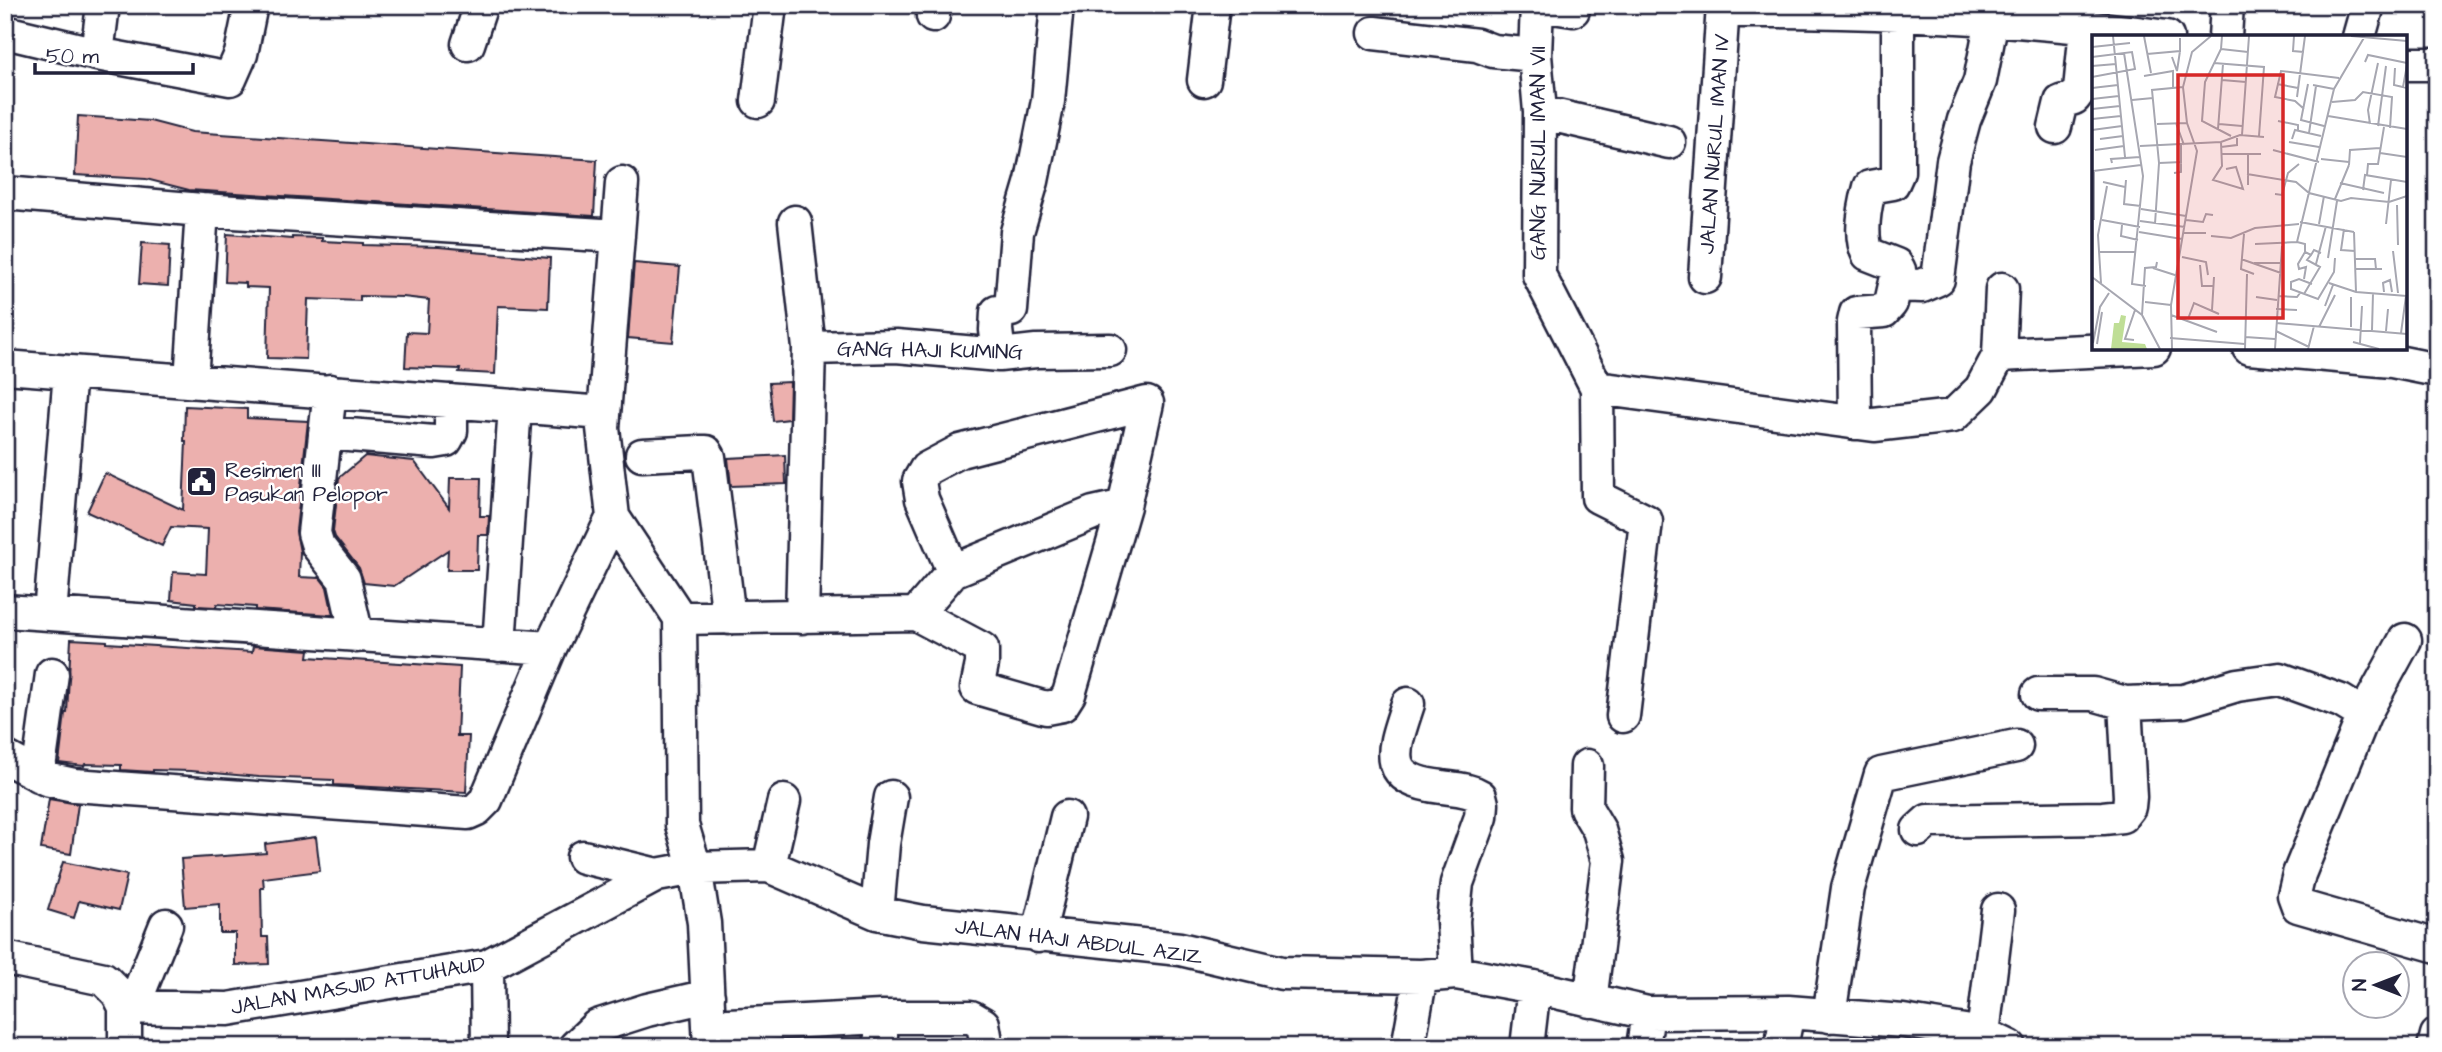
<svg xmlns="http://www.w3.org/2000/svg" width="2442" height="1052" viewBox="0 0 2442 1052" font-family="'Architects Daughter',sans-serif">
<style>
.building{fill:#ecb0ae;stroke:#22223b;stroke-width:2}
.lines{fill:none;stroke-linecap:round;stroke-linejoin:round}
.minor-casing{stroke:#22223b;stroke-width:37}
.minor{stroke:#fff;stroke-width:32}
.labels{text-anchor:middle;stroke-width:5;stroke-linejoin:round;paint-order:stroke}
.street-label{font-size:21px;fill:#22223b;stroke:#fff}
.poi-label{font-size:21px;fill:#22223b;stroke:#fff;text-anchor:start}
.inset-road{fill:none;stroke:#a7a7b1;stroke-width:2}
.view{fill:#d62828;fill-opacity:0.15;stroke:#d62828;stroke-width:3.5}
.inset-edge{fill:none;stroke:#22223b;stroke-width:3.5}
</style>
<rect width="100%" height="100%" fill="#fff"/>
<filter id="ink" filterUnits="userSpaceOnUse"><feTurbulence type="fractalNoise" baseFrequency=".0143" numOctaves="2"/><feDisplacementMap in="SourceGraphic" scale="14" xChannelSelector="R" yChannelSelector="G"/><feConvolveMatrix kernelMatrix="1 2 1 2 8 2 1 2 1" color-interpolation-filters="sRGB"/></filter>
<g filter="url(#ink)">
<path class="building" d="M 78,116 L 150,121 L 192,132 L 597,160 L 594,216 L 189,190 L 146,179 L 75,175 Z
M 227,234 L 292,239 L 292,237 L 322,238 L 322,241 L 363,243 L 363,245 L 439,247 L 473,250 L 473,252 L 550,258 L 548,308 L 498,306 L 495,374 L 459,372 L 460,369 L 405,367 L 407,332 L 427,333 L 429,300 L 403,297 L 360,296 L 360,301 L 308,299 L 306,359 L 267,358 L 269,288 L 246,287 L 246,283 L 225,282 Z
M 142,243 L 170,245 L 168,286 L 139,284 Z
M 634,263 L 680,267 L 673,342 L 628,338 Z
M 790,382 L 789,419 L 773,421 L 769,383 Z
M 185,406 L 247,409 L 247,418 L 308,421 L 296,531 L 300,552 L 299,577 L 320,578 L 327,587 L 333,615 L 255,610 L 255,607 L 217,604 L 216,607 L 196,606 L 196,603 L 171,600 L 173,572 L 206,574 L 208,529 L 171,527 L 162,546 L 87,512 L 105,473 L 183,510 L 186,441 L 184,441 Z
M 785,455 L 786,484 L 731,486 L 728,458 Z
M 365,456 L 414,461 L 449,508 L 450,478 L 481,478 L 480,516 L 489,516 L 488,535 L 478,535 L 477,570 L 447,570 L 448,550 L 394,586 L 364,583 L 359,568 L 335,537 L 333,531 L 339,478 Z
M 71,639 L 107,641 L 107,643 L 252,652 L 253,646 L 309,650 L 308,657 L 460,667 L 457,736 L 469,736 L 466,792 L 334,785 L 334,780 L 259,777 L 191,771 L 153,770 L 153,772 L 121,770 L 121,765 L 85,764 L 84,766 L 59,763 L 65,713 L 67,713 Z
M 49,799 L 78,804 L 71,854 L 41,849 Z
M 316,837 L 320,871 L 263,878 L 264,888 L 261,888 L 262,937 L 268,937 L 269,964 L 235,965 L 235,933 L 220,933 L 220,904 L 185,907 L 181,859 L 266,853 L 265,844 Z
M 63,862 L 127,875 L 119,910 L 79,901 L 74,918 L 48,910 Z"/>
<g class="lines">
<defs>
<path id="minor" d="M 1537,5 L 1535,55 L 1540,112 L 1539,275 L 1597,388 L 1598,497 L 1646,521 L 1623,716
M 1538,5 L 1573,10 L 1573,5
M 1723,11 C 1872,10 2019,17 2167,37
M 933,16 L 934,5
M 5,32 L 97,54 L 230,79 L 241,54 L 251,5
M 1374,33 L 1477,45 L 1493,51 L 1535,55
M 2225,37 L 2227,5
M 2359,37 L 2368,5
M 468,44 L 481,5
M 97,54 L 103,5
M 2405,64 L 2437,64
M 1204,80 L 1213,5
M 758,101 L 770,5
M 1540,112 L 1669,142
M 2055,127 L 2061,102 L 2074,98 L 2080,90 L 2086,28
M 622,183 L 603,428 L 613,517 L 680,618 L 682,825 L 695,868 L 704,923 L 710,1047
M 5,193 L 202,210 L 618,236
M 795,222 L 809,348 L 802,617
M 1705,277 L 1723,5
M 1895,285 L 1899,270 L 1896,265 L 1868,254 C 1859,236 1865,205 1870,187 L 1893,183 L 1898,172 L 1898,13
M 809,348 L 896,346 L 999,355 L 1036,351 L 1110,350
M 2249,348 L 2392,361 L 2437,370
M 999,355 L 996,330 L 997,312 L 1011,310 L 1017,232 L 1032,181 L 1048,101 L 1057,5
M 1999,355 L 2154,348
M 5,367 L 604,413
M 191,381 L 202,210
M 1597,388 L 1874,425 L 1953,416 L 1981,389 L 1999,355 L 2002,289
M 330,391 L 314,533 L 318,546 L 344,579 L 357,636
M 1855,423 L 1854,322 L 1856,313 L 1884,311 L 1891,303 L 1895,285 L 1922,286 L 1938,279 L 1953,161 L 1964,120 L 1980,81 L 1992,19
M 325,433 L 434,442 L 446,440 L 451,431 L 451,401
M 642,455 L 701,452 L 706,452 L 709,457 L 729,618
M 5,611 L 550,648
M 50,614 L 70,372
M 916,614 L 953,571 L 1093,513 L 1124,506
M 680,618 L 916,614 L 982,649 L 982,664 L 977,688 L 1046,708 L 1062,705 L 1069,694 L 1124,506 L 1147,403 L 960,451 L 926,469 L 919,481 L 922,499 L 953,571
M 2405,640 L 2364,715 L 2299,874 L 2294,895 L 2298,906 L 2437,946
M 499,645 L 515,406
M 2038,694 L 2093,694 L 2125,703 L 2184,701 L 2237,685 L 2280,679 L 2341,701 L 2364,715
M 1408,704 C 1393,750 1379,780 1442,787 C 1455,789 1468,789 1480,796 L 1482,804 L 1481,817 L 1457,883 L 1453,921 L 1456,973
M 5,757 L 46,779 L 74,785 L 468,813 L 477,809 L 486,800 L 550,648 L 613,517
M 1587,766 L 1586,808 L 1599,830 L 1608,861 L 1590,1001
M 38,775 L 52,674
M 1918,830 L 1928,821 L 2103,818 L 2122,816 L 2129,807 L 2130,797 L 2125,703
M 583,857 L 657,875
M 769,866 L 784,801
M 877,913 L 883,844 L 891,797
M 1038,936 L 1067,817
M 5,958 L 104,979 L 118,993 L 125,1007 L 125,1047
M 487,966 L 488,1047
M 125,1007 L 228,1009 L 487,966 L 657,875 L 695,868 L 769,866 L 877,913 L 923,922 L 1180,949 L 1282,973 L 1421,976 L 1456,973 L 1534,987 L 1648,1013 L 1788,1012 L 1903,1021 L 1983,1034 L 2010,1047
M 133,1007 L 166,925
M 1829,1016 L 1848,888 L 1881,774 L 2016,746
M 881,1017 L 881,1047
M 709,1026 L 881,1017 L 971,1017 L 983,1024 L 987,1047
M 1983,1034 L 1998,910
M 575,1047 L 597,1026 L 647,1010 L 708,996
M 1408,1047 L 1421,976
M 1527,1047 L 1534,987
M 1643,1047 L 1648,1013
M 1781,1047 L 1788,1012
M 2434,1047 L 2437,1035"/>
</defs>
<use href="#minor" class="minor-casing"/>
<use href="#minor" class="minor"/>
</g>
</g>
<defs>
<symbol id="civic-square" viewBox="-11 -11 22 22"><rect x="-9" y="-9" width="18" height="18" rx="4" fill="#22223b" stroke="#fff"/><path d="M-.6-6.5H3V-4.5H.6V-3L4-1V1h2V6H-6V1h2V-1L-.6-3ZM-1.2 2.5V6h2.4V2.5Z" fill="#fff"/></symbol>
</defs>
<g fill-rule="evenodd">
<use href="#civic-square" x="184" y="464" width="35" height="35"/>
</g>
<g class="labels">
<g class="street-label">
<text transform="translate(1714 144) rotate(-86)" y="7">JALAN NURUL IMAN IV</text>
<text transform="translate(1538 153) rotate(-90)" y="7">GANG NURUL IMAN VII</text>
<text transform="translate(930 350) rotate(1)" y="7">GANG HAJI KUMING</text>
<text transform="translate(1079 941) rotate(7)" y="7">JALAN HAJI ABDUL AZIZ</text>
<text transform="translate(358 985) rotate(-10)" y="7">JALAN MASJID ATTUHAUD</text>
</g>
<g class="poi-label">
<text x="225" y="477">Resimen III<tspan x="225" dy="24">Pasukan Pelopor</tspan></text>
</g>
</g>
<g transform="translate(2092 35)">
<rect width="315" height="315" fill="#fff"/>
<path d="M 29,280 L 34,281 L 30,307 L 53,309 L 55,314 L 19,314 L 22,288 L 27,288 Z" fill="#bfde96"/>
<path class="inset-road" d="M 21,1 L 33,122M 52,1 L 59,38M 130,1 L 129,14 L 113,47 L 110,86 L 139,101M 202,1 L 201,16 L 212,17M 259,1 L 315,6M 0,12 L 38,8M 129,14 L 156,17M 32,18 L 51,141 L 40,249 L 54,251M 55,19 L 88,16 L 88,3M 0,22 L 40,17 L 43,34 L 0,42M 80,22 L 85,36 L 88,16M 273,27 L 276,20 L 315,28M 122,28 L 172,32 L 167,101M 0,31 L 24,29M 303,33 L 302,50 L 315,53M 52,41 L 81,36 L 81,52M 130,45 L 154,47M 185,49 L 206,53M 216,49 L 209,85 L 232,91M 221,50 L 242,54M 311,52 L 315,30M 0,53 L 26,50M 205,62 L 213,1M 0,64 L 27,61M 40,65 L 61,63M 240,67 L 263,65 L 271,57 L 300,62 L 298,93M 0,74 L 28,71M 212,74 L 203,66 L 183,62 L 189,36 L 247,43M 236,81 L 315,94M 0,84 L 29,81M 186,86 L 206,90 L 206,96M 84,88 L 92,110M 65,89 L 95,88M 127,89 L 150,91M 278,89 L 276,75 L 286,28M 286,91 L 294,31M 126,94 L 131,29M 0,95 L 30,91M 217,98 L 224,51M 150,100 L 157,1M 8,104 L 31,101M 200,104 L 203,95 L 229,101M 129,107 L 130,131 L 121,145 L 151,154 L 144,132 L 134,134M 197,107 L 227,112M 48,111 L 129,107 L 148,100 L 172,102M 129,112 L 145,110 L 145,103M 3,115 L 32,111M 181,115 L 227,127M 288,118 L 315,122M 129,119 L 169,119M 229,124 L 257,127M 20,128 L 19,124 L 48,122M 67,128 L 90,127M 257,130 L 258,115 L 288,113M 1,136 L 49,130M 82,138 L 89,137 L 89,110M 155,139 L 204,147 L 217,158 L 249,166 L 259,163 L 297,167 L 315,161M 275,140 L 276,129 L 286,129 L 292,92M 34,145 L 32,169 L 49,171M 11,147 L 33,152M 248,148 L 292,158M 156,150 L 156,120M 271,155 L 273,140 L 315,147M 183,159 L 190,160 L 196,138 L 207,129M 243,164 L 257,130M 305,170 L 306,210M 49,174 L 94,181M 2,185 L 2,135M 10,185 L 48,192M 94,185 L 111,187 L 114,179 L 121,180M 48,186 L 93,192M 208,187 L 262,197M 63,189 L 67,128 L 60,55 L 91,52M 227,189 L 232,161M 294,189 L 299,145M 30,190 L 29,201 L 46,205M 252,194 L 249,215 L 263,216M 47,197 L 90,204M 262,197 L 264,257M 91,198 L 114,198M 152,199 L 149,234 L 162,239M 119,201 L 139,203 L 163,193 L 207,189M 205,207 L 242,54 L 273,1M 205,207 L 213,209 L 213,217 L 219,220 L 222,215 L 229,218M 163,209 L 205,207M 301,216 L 306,258M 7,217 L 43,217M 90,222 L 114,227 L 116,240M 236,223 L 245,166M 149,224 L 189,238M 263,224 L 283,224 L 284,234M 162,228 L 189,228M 224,229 L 234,191M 108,230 L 110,251 L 121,251M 61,233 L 86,241M 263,234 L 290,234M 0,242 L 50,280 L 68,314M 212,244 L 214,232 L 207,234 L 206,229 L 213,217M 9,248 L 6,200 L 15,151M 237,248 L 264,257 L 315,261M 220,249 L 207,244 L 199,247 L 199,254 L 226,264 L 242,237 L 243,223M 292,257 L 291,248 L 298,245 L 300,257M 212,259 L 228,232 L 215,225 L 219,220M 186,261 L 205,262 L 208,258M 164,262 L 185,265M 53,267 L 79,270M 233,271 L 241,250M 184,274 L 205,275M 120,275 L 122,242M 50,280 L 53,233 L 64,232 L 65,227M 79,280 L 125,297M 96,284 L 102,268 L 127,279M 184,288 L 315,299M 227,292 L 243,260M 259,292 L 259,262M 280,295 L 281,258M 184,296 L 217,312M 294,296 L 296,274M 309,298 L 314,261M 153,302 L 183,304M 78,303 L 153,309M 42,305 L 33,304 L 43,275M 261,307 L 287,314M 1,308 L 8,272 L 17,258M 268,308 L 270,271M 5,309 L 10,277M 80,314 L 79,270 L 105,116 L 95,88 L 91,52 L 100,17 L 119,1M 153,314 L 155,239M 183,314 L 190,211M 216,314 L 222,291"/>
<path class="view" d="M 86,40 L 191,40 L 191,283 L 86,283 Z"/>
<rect width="315" height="315" class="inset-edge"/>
</g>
<rect width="2442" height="1052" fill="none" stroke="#fff" stroke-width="28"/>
<rect x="14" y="14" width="2414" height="1024" fill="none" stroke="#22223b" stroke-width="2.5" filter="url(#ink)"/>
<g transform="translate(2376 985) rotate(270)"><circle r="33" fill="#ffffff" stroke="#a7a7b1" stroke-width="2"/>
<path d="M0-5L12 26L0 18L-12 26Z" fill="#22223b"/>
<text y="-10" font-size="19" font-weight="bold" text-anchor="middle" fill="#22223b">N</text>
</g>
<path d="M35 63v10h158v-10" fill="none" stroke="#22223b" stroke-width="3.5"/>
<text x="46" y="63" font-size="21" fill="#22223b" stroke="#ffffff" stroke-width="5" paint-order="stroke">50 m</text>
</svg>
